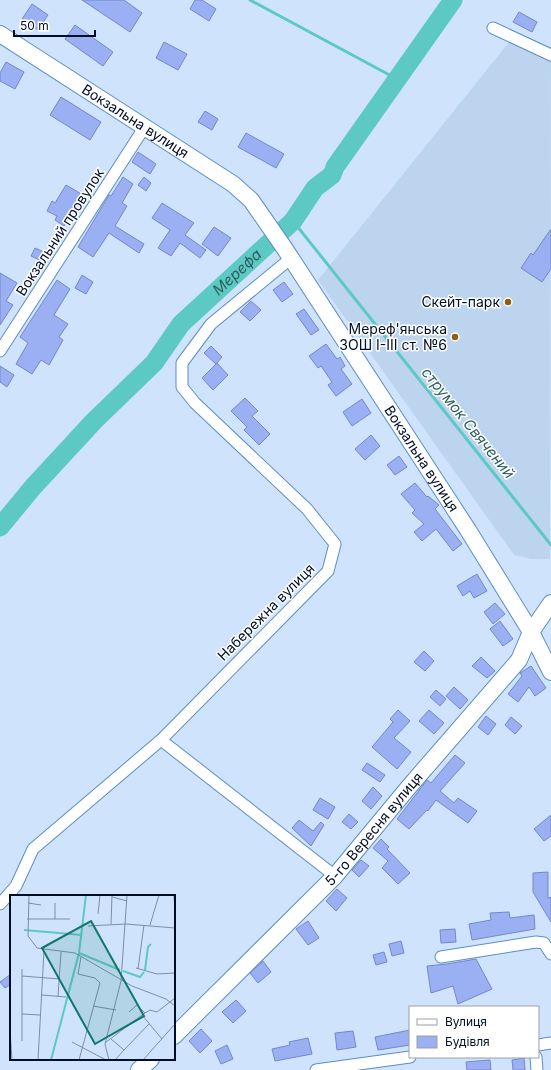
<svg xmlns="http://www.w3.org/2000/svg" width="551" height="1070" viewBox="0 0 551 1070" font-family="Inter,sans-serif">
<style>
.built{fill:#bdd4ef}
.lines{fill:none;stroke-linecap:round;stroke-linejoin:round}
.stream{stroke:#5cc9c4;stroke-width:3}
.river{stroke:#5cc9c4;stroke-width:19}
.building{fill:#9baff3;stroke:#7587c8}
.street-casing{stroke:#5b8ec5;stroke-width:13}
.secondary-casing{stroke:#5b8ec5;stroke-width:18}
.street{stroke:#fff;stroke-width:11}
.secondary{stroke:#fff;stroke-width:16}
.poi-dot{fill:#8f5d0b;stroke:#fff;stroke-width:1.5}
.labels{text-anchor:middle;stroke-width:3;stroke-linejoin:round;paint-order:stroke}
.street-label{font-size:14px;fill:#000e23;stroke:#fff}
.poi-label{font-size:14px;fill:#000e23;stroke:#fff;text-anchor:end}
.water-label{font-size:15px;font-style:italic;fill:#2e5e5c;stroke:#fff}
.inset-river{fill:none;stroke:#5cc9c4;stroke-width:2}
.inset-road{fill:none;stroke:#7c8ea5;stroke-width:1}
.view{fill:#0f766e;fill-opacity:0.15;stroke:#0f766e;stroke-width:2}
.inset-edge{fill:none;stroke:#000e23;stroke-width:2}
</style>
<rect width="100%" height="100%" fill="#cfe4fc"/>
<path class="built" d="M 510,41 L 551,61 L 550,559 L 532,559 L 514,555 L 318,280 Z"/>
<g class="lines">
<path class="stream" d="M 250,0 L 397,79
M 293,221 L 551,545"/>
<path class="river" id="s1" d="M 0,527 L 33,487 L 94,421 L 154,363 L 181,324 L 293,221 L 315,188 L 332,175 L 335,167 L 453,0"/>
</g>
<path class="building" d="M 82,0 L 124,0 L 142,13 L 130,32 Z
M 195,0 L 202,0 L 216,9 L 209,21 L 190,9 Z
M 32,4 L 48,15 L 38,30 L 22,19 Z
M 519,12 L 537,22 L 532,32 L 513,22 Z
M 75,25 L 113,52 L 103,66 L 65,39 Z
M 164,42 L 187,54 L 178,70 L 156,58 Z
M 6,62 L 24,72 L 15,89 L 0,81 L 0,73 Z
M 61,97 L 101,122 L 90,140 L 50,115 Z
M 205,111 L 218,119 L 212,130 L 198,122 Z
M 246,133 L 284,154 L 276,168 L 238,147 Z
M 138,152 L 156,164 L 150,174 L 132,162 Z
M 123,177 L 133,184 L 122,203 L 127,206 L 115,226 L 144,244 L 139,253 L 109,233 L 93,257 L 78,247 L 109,195 L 111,196 Z
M 144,177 L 151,183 L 146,191 L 138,185 Z
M 66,185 L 83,195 L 64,226 L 55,220 L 57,216 L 47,211 L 52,201 L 55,203 Z
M 162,203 L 194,223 L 185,235 L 206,250 L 200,258 L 180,243 L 171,256 L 158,248 L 170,230 L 152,218 Z
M 214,227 L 231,238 L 218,256 L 202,244 Z
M 551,229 L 551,269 L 542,282 L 521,268 L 531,253 L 533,255 Z
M 35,248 L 46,253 L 42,261 L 31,256 Z
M 0,273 L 17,283 L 6,301 L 13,305 L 0,325 Z
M 82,275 L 93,282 L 86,294 L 75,288 Z
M 57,280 L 70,289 L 54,315 L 68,324 L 59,337 L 63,340 L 49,365 L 41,360 L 32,374 L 16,364 L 28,343 L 20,337 Z
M 284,282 L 293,294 L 282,302 L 273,290 Z
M 251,301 L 261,310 L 250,321 L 240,312 Z
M 304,309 L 319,330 L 311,335 L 296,314 Z
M 326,344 L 337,359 L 340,357 L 345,366 L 341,369 L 352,384 L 336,396 L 328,385 L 332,382 L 321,366 L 318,368 L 309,356 Z
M 211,346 L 222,357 L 216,364 L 204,353 Z
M 217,363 L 228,375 L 213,390 L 202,378 Z
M 0,366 L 14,375 L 7,387 L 0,382 Z
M 245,398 L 258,411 L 252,416 L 270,434 L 259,445 L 244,430 L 247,427 L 231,411 Z
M 362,399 L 371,413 L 352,426 L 343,412 Z
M 371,435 L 380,446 L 365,460 L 355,449 Z
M 399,456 L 407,467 L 395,475 L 387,465 Z
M 415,483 L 427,497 L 428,496 L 439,505 L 435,509 L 462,544 L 453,551 L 436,529 L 422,541 L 414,532 L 424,524 L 412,513 L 415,510 L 401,494 Z
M 477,574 L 487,591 L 474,598 L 470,591 L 463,596 L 457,586 Z
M 495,603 L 505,614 L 493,624 L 484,612 Z
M 500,621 L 513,639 L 503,646 L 490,629 Z
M 424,651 L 434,661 L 425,671 L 414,662 Z
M 481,657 L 495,671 L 487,678 L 472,666 Z
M 531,666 L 546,688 L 535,696 L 529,687 L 518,702 L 508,694 L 522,676 L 520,673 Z
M 454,687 L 468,700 L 460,709 L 446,696 Z
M 436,690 L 446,699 L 440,706 L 430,697 Z
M 398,710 L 410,721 L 394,738 L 411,752 L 397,769 L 372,747 L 393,722 L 390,719 Z
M 429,710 L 444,723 L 434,734 L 419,721 Z
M 486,716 L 496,724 L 488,735 L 478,727 Z
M 511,717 L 522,726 L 515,734 L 505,725 Z
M 455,755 L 465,763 L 440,791 L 454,803 L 458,798 L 477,811 L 468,823 L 436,800 L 428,811 L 427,810 L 409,829 L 397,819 L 427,780 L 431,783 Z
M 367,763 L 385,775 L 380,782 L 362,770 Z
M 373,787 L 382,796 L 371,809 L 362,801 Z
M 320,798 L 335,807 L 328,819 L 313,810 Z
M 349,814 L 358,822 L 351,829 L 342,822 Z
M 551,815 L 551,836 L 544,841 L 534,829 Z
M 299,820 L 313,831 L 321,822 L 324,825 L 311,846 L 292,828 Z
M 381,839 L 389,847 L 387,849 L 410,873 L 398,884 L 382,868 L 388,861 L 373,848 Z
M 361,860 L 369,866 L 359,877 L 352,870 Z
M 548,872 L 548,898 L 551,897 L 551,922 L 533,892 L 533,873 Z
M 337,889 L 347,898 L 336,911 L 326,901 Z
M 509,912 L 510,918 L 534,915 L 535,929 L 472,940 L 469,924 L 491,920 L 490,913 Z
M 308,921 L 319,938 L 308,945 L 296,929 Z
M 455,929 L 456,942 L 441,943 L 440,930 Z
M 401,941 L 404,953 L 392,956 L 389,944 Z
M 384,952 L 387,962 L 376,965 L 373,955 Z
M 476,959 L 492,989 L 458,1004 L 453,986 L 431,993 L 427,966 L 447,964 Z
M 263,961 L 271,972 L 258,983 L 250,973 Z
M 11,974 L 11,984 L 5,988 L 0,982 Z
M 236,1000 L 246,1011 L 233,1023 L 222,1012 Z
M 201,1029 L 212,1041 L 200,1053 L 189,1041 Z
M 410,1030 L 410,1045 L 378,1050 L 375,1037 Z
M 353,1031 L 356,1047 L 337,1050 L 335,1033 Z
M 308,1038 L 312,1054 L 275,1061 L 272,1049 L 290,1045 L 289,1042 Z
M 227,1045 L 233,1059 L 221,1064 L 215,1051 Z
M 524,1058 L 525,1070 L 513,1070 L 512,1060 Z
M 490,1060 L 491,1070 L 467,1070 L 466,1062 Z"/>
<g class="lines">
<defs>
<path id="street" d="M 493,28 L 551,55
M 0,351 L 144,128
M 161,740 L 335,876
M 0,904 L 16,886 L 33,849 L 161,740 L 328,571 L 335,544 L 307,509 L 195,403 L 182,387 L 182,363 L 211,324 L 290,259
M 441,957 L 536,942 L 544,943 L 551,954
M 538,1045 L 551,1043
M 536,1057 L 537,1070
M 316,1070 L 410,1057"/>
<g id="secondary">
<path id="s2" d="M 0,34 L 233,184 L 251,200 L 285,249 L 468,530 L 531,632 L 551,672"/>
<path id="s3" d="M 174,1036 L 335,876 L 408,788 L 519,660 L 531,632 L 551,603"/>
<path d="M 139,1070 L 151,1059"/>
</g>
</defs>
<use href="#street" class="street-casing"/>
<use href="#secondary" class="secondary-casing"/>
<use href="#street" class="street"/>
<use href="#secondary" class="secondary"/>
</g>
<g class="poi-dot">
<circle cx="508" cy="302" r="4"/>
<circle cx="455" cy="337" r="4"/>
</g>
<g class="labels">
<g class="street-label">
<text dy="5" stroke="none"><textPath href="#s2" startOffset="161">Вокзальна вулиця</textPath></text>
<text transform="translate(60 232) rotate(-57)" y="5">Вокзальний провулок</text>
<text dy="5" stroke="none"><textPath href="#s2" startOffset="611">Вокзальна вулиця</textPath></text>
<text transform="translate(266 612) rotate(-45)" y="5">Набережна вулиця</text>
<text dy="5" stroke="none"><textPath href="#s3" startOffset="288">5-го Вересня вулиця</textPath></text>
</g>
<g class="poi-label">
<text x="500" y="307">Скейт-парк</text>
<text x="447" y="334">Мереф'янська<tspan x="447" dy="16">ЗОШ І-ІІІ ст. №6</tspan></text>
</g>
<g class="water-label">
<text dy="5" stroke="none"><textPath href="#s1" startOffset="349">Мерефа</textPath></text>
<text transform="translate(468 423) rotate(51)" y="5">струмок Свячений</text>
</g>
</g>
<g transform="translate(10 895)">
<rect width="165" height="165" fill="#cfe4fc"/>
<path class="inset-river" d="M 14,35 L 72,40M 69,58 L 110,75M 135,75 L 138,52 L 141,49M 113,76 L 130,82 L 134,77M 41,165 L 69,58 L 76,0"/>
<path class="inset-road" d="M 19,0 L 18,41 L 27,53 L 65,58 L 122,91 L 156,104 L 165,111M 164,0 L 165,19M 102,2 L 117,6M 18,8 L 31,10M 88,19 L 90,0M 17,24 L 60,24M 45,24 L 45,8M 101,29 L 102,0M 140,30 L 149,0M 78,31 L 116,29 L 165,33M 126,73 L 147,79 L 165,78M 128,74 L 134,30M 12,81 L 50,84M 32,100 L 56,102M 48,101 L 51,57M 83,111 L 106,115M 119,117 L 127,110 L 135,118M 12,119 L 30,120M 132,120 L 152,144M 0,135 L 2,165M 101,144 L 114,155 L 105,165M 12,146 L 12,74M 62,147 L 96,165M 96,147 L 135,118 L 140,115 L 147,117 L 165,103M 114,155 L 139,129M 28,165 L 34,56M 69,165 L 90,88 L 85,83 L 68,79 L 71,62M 99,165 L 95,149 L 111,86 L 117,0M 133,165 L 165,129"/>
<path class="view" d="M 81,26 L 134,121 L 85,149 L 32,53 Z"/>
<rect width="165" height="165" class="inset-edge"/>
</g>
<rect x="409" y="1006" width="130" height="52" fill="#ffffff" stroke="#999fa7"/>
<rect x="417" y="1019" width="20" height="6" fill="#ffffff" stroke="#999fa7"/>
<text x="445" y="1026" font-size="12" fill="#000e23">Вулиця</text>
<rect x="417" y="1036" width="20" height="12" fill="#9baff3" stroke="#999fa7"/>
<text x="445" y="1046" font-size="12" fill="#000e23">Будівля</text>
<path d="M14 30v6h81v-6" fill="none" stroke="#000e23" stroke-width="2"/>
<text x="20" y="30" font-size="12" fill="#000e23" stroke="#ffffff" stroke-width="3" paint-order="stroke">50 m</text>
</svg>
